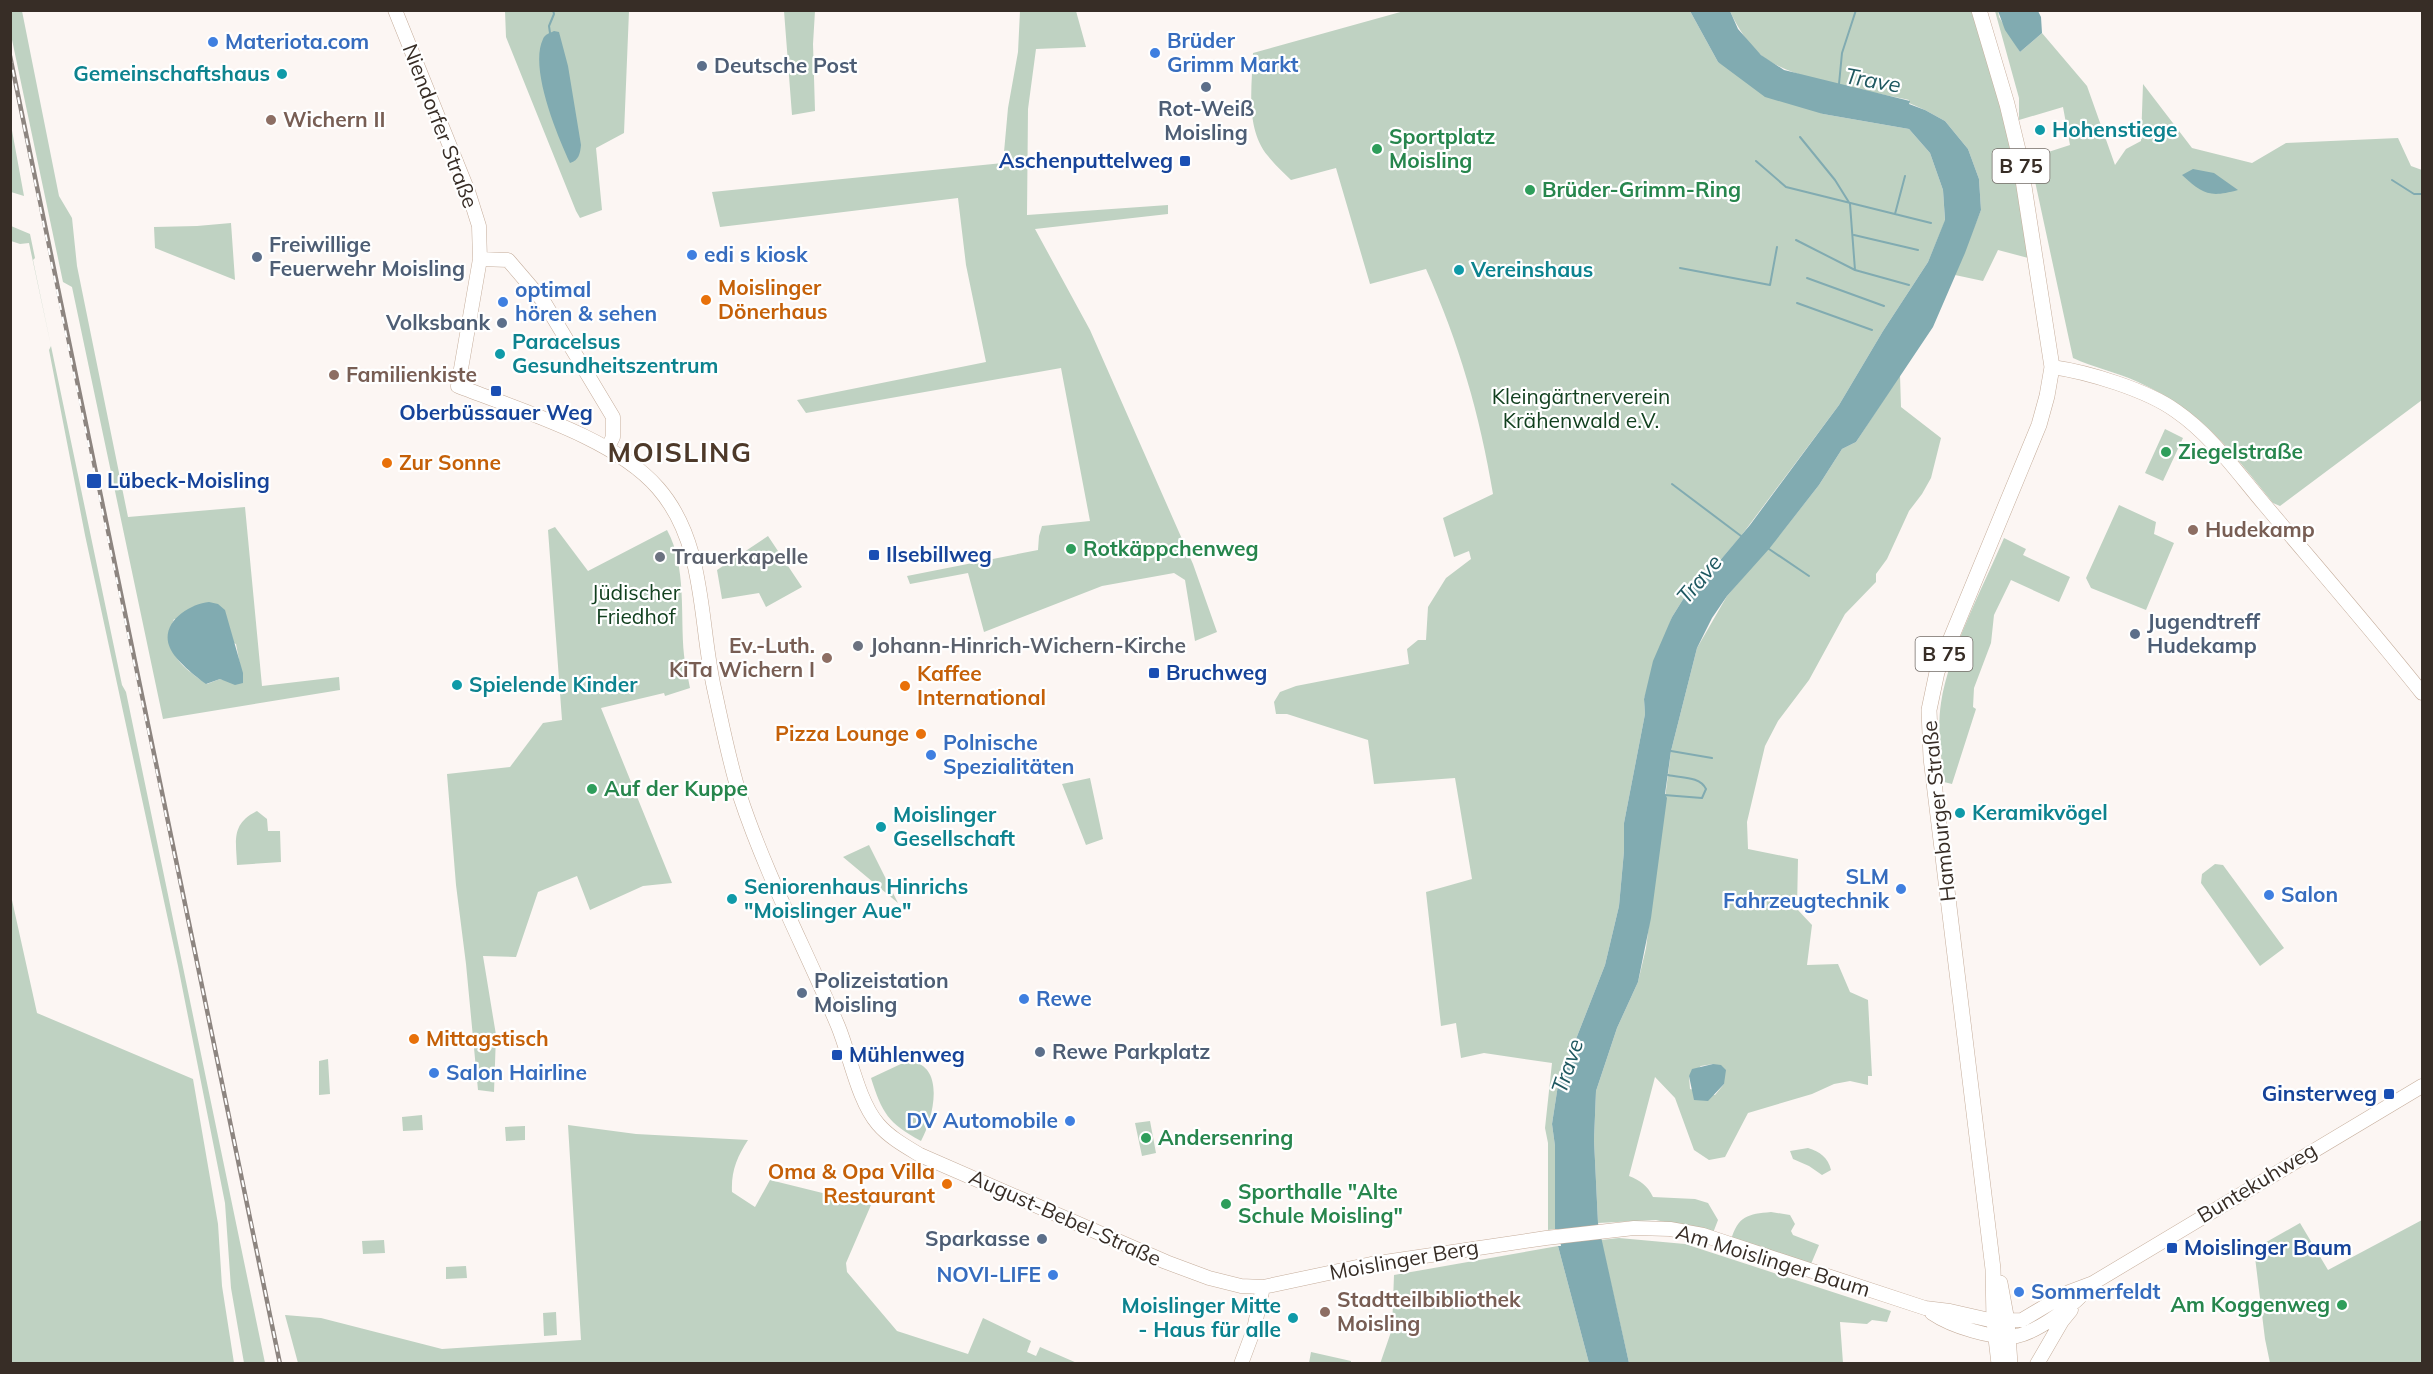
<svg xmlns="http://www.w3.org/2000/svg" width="2433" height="1374" viewBox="0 0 2433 1374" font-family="Mulish,sans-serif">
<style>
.green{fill:#bfd2c2;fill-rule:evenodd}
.water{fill:#81abb1}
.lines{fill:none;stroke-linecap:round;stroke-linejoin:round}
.stream{stroke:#81abb1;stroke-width:2}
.secondary-casing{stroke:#c5ad9b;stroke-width:15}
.primary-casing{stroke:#c5ad9b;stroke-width:16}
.secondary{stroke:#fff;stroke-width:14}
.primary{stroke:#fff;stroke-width:15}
.rail-casing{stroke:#8d8580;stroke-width:4.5}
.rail{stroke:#fff;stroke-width:2;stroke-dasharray:7;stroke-linecap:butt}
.shop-dot{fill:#3f7fe0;stroke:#fff;stroke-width:2}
.service-dot{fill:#5c6f8a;stroke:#fff;stroke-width:2}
.culture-dot{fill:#0f9aa8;stroke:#fff;stroke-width:2}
.education-dot{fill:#8d6e63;stroke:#fff;stroke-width:2}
.leisure-dot{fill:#2e9e5b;stroke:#fff;stroke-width:2}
.transit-dot{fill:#1a4fb4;stroke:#fff;stroke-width:2}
.food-dot{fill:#e8710a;stroke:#fff;stroke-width:2}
.worship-dot{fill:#6b7280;stroke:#fff;stroke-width:2}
.labels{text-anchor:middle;stroke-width:4.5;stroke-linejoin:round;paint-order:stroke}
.shield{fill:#fff;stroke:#736c67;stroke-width:1.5}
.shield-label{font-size:20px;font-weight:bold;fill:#372d26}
.shop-label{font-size:21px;font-weight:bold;fill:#366cbe;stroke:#fff;text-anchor:start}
.service-label{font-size:21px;font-weight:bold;fill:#4e5e75;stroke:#fff;text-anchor:start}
.culture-label{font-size:21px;font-weight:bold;fill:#0d838f;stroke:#fff;text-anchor:start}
.education-label{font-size:21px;font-weight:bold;fill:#785e54;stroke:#fff;text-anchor:start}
.street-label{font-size:21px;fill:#372d26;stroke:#fff}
.leisure-label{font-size:21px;font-weight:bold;fill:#27864d;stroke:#fff;text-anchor:start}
.transit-label{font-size:21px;font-weight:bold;fill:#164399;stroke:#fff;text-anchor:start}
.food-label{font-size:21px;font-weight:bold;fill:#c56008;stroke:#fff;text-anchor:start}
.park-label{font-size:21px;fill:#12401f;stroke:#fff}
.worship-label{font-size:21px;font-weight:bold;fill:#5b616d;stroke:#fff;text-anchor:start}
.water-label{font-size:22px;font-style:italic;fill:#1e5860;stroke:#fff}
.district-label{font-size:27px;font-weight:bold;letter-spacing:1.5px;fill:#4d3929;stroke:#fff}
</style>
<rect width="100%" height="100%" fill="#fcf6f3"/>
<path class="green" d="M 10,11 L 22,11 L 59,196 L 72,218 L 77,266 L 128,517 L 245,507 L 262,686 L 339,677 L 340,690 L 163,719 L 72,287 L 63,282 L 11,35 ZM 174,619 L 236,644 L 240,665 L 229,681 L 220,679 L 207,684 C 181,667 161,650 174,619 Z
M 505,11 L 629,11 L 624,133 L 596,148 L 602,210 L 580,218 L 576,211 L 506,37 Z
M 784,11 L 815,11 L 813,44 L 815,111 L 792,115 Z
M 1020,11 L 1076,11 L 1086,47 L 1036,49 L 1028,109 L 1027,215 L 1168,205 L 1168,214 L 1035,229 L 1090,330 L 1193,564 L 1217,632 L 1195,641 L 1185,580 L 1174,573 L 1102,586 L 984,632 L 968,573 L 910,584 L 907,576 L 1038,550 L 1039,536 L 1042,526 L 1090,521 L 1061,368 L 806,413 L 797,400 L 986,362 L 966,265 L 958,198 L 720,227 L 712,192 L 1003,163 L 1008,108 L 1018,52 Z
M 1404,11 L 1690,11 L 1718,62 L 1823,114 L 1909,129 L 1930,153 L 1943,190 L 1945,221 L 1928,262 L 1883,331 L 1839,405 L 1741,536 L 1717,564 L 1706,571 L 1687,593 L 1672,617 L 1644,699 L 1645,714 L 1624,823 L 1624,851 L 1619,906 L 1605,965 L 1558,1085 L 1552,1124 L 1555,1146 L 1555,1229 L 1548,1230 L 1548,1143 L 1545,1128 L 1552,1063 L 1484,1053 L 1461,1058 L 1456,1023 L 1441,1026 L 1426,892 L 1472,879 L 1455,778 L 1374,784 L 1368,740 L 1287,714 L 1276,714 L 1274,702 L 1280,692 L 1296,686 L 1409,664 L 1407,649 L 1418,640 L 1426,640 L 1428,607 L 1446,578 L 1471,559 L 1469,551 L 1454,557 L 1443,518 L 1493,494 C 1480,415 1459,343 1426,269 L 1370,284 L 1336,168 L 1291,180 C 1283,172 1275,165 1268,156 C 1245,128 1252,87 1253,53 Z
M 1730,11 L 1976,11 L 2016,152 L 2032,259 L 1998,250 L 1983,281 L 1955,275 L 1981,210 L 1979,179 L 1968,149 L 1945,121 L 1925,110 L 1909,103 L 1909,100 C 1869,91 1792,80 1762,56 C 1748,44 1737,27 1730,11 Z
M 1995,11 L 1998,11 L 1999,17 L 2020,52 L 2042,33 L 2087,86 L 2115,165 L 2126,149 L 2141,141 L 2143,84 L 2192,148 L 2252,163 L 2286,143 L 2398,138 L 2411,166 L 2422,170 L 2422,400 L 2280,506 L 2273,503 C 2229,449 2204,412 2138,382 C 2117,372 2094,368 2073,358 L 2030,158 L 2070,145 L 2063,107 L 2019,120 L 2019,98 Z
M 11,125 L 24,196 L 11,192 Z
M 231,223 L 235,280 L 155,248 L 154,227 L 197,226 Z
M 11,226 L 30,234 L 35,258 L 33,260 L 122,685 L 126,692 L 265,1363 L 244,1363 L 231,1288 L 225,1203 L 178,966 L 85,535 L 49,350 L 51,346 L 29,243 L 20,244 L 11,241 Z
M 1900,375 L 1901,407 L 1941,438 L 1931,478 L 1922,494 L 1909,511 L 1887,559 L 1876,574 L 1876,582 L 1845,614 L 1809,680 L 1778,721 L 1765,746 L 1747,822 L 1748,849 L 1798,859 L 1797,909 L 1812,925 L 1807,965 L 1838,964 L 1850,992 L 1868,1000 L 1872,1076 L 1868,1076 L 1868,1085 L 1850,1081 L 1834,1084 L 1812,1094 L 1748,1113 L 1725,1157 L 1709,1160 L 1694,1150 L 1675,1098 L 1655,1077 L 1629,1176 C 1641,1181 1647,1185 1653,1197 L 1695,1199 L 1708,1203 L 1718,1220 L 1713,1233 L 1656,1220 L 1598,1223 L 1594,1140 L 1596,1091 L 1617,1028 L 1638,982 L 1646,948 L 1671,751 L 1697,648 L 1727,596 L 1782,532 L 1819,485 L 1842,449 L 1856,442 ZM 1713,1064 L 1724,1084 L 1715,1095 L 1690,1089 L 1689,1076 L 1701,1066 Z
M 2165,429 L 2183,438 L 2163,481 L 2145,473 Z
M 2119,505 L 2156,522 L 2154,534 L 2174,543 L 2146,610 L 2091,588 L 2086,578 Z
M 555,527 L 588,571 L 667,530 C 687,567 680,614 684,655 C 685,666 688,677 690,688 L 665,696 L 664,693 L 601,708 L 672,883 L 643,886 L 590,910 L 577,876 L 538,892 L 516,957 L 483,956 L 496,1035 L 494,1092 L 478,1090 L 466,964 L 456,885 L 447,774 L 510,767 L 543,723 L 562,720 L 548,530 Z
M 768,536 L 802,587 L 766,607 L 759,593 L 722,599 L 717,570 Z
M 2004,538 L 2026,549 L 2023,555 L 2070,577 L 2059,602 L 2011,580 L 1994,615 L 1991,643 L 1974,688 L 1973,707 L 1976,709 L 1952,784 L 1944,782 C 1941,756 1937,729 1941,703 C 1949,651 1983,587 2004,538 Z
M 1090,778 L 1103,839 L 1086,845 L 1062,784 Z
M 257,811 L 267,819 L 268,831 L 280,831 L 281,862 L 237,865 C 236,840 231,824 257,811 Z
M 869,845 L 898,903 L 843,857 Z
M 2215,864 L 2223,865 L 2284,948 L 2260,966 L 2201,883 L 2202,874 Z
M 10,891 L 37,1013 L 193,1079 L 218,1224 L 222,1286 L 234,1363 L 11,1363 Z
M 328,1059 L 330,1094 L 319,1095 L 319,1061 Z
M 914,1062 C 946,1070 932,1121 921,1141 C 888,1123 882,1113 871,1078 L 903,1063 Z
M 422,1115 L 423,1130 L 403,1131 L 402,1117 Z
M 1150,1121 L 1156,1153 L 1142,1156 L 1135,1123 Z
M 568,1125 L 636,1134 L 748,1140 C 737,1157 731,1171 732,1192 L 755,1207 L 770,1180 L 871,1205 L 846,1263 L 847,1272 L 897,1331 L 968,1354 L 983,1318 L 1031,1341 L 1027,1352 L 1036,1356 L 1040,1347 L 1077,1363 L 298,1363 L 285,1315 L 321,1318 L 442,1349 L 581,1340 Z
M 525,1126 L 525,1140 L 506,1141 L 505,1127 Z
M 1808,1148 C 1820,1152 1828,1157 1831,1170 L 1822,1175 L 1809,1166 L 1793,1159 L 1790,1151 Z
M 1771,1212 L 1790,1215 L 1795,1224 L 1791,1231 L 1793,1235 L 1819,1245 L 1811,1264 L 1731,1240 C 1738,1216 1748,1214 1771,1212 Z
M 2422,1220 L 2422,1363 L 2270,1363 L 2265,1339 L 2254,1249 L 2300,1223 L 2328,1270 Z
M 1619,1238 L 1685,1244 L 1891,1311 L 1887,1322 L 1872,1320 L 1867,1324 L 1840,1322 L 1843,1363 L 1629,1363 L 1601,1240 Z
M 384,1240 L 385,1253 L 363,1254 L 362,1241 Z
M 1558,1246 L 1589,1363 L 1380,1364 L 1392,1329 L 1394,1275 Z
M 466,1266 L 467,1278 L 446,1279 L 446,1267 Z
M 556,1312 L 557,1335 L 544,1336 L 543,1313 Z
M 1311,1352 L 1351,1361 L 1351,1363 L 1309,1363 Z"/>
<path class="water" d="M 1690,11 L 1730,11 L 1738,29 L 1761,55 L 1784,70 L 1910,101 L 1909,104 L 1925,110 L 1945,121 L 1968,149 L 1979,179 L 1981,210 L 1965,253 L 1933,327 L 1856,442 L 1842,449 L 1819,485 L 1769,549 L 1727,596 L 1712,618 L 1697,648 L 1671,751 L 1665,794 L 1667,798 L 1651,918 L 1638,982 L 1617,1028 L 1596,1091 L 1594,1140 L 1598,1223 L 1629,1363 L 1589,1363 L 1558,1246 L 1561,1246 L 1558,1229 L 1555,1229 L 1555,1146 L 1552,1124 L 1558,1085 L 1605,965 L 1619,906 L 1624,851 L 1624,823 L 1645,714 L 1644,699 L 1653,661 L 1672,617 L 1687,593 L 1706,571 L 1717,564 L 1750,525 L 1839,405 L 1883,331 L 1928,262 L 1945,220 L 1943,190 L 1930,153 L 1909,129 L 1823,114 L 1765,97 L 1718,62 Z
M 1998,11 L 2038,11 L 2041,17 L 2042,33 L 2020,52 L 2005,30 Z
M 554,31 L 559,32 L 568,66 L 581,145 C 580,154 579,160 570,163 C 557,135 529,68 543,39 C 545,34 550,33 554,31 Z
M 2193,169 L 2214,173 L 2238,190 C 2209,198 2203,194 2182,175 Z
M 209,602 L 218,604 L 225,610 L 243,673 L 243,683 L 235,685 L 220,679 L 206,684 C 196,677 175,660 170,648 C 159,624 188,604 209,602 Z
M 1713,1064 L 1721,1065 L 1726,1070 L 1724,1084 L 1708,1101 L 1694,1100 L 1689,1076 L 1692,1069 Z"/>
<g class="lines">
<path class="stream" d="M 550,33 L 549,26 L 554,14 L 553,10
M 1839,84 L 1842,53 L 1856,10
M 1800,137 L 1835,180 L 1850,204 L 1855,270 L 1909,285
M 1756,161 L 1786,187 L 1931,223
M 2392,180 L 2414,194 L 2422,194
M 1895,214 L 1905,176
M 1854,235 L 1918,250
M 1796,240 L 1855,270
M 1680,268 L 1770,285 L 1777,247
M 1807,278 L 1884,306
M 1797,303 L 1872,330
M 1672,484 L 1741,536
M 1769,549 L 1809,576
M 1671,751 L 1712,758
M 1664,795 L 1702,798 L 1706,789 C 1700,776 1681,778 1668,775"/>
<defs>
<path id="secondary" d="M 395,10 L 468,191 L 479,226 L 480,259 L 458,386 C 519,410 615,438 658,488 C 706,543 699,621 714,688 C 722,724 729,761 740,796 C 766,875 806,950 838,1026 C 850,1055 858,1101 878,1124 C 889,1137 905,1146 920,1155 L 1166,1262 L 1209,1278 L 1241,1286 L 1263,1287 L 1371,1264 L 1546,1238 L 1634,1228 L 1670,1229 L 1703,1235 L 1925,1308 L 1950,1311 L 1994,1321 L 2022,1320 L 2069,1292 L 2093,1283 L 2422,1086
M 480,259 L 508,260 L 544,302 L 613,417 L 613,437 L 608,447
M 2052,367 C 2088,372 2147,390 2176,411 C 2212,436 2236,471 2264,504 C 2317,567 2371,629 2422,693
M 1932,1313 C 1951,1326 1994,1340 2017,1336 C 2039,1331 2076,1304 2090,1286
M 1241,1364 L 1254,1329 L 1263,1287
M 2037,1364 L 2062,1321 L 2071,1310"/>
<path id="primary" d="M 1979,10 L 2007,104 L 2019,154 L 2052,367 L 2047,396 L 2039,425 L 1937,672 L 1929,710 L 1931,758 L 1993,1269 L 1994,1321 L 1999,1364
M 2000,1283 L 2007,1321 L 2010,1364"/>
</defs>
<use href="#secondary" class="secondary-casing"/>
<use href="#primary" class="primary-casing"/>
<use href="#secondary" class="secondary"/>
<use href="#primary" class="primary"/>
<defs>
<path id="rail" d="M 10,56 C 96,492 191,927 280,1364"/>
</defs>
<use href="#rail" class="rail-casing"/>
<use href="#rail" class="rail"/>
</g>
<g class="shop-dot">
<circle cx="213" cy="42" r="6"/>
<circle cx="1155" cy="53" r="6"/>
<circle cx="692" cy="255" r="6"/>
<circle cx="503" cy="302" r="6"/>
<circle cx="931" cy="755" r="6"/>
<circle cx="1901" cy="889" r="6"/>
<circle cx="2269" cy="895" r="6"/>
<circle cx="1024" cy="999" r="6"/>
<circle cx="434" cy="1073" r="6"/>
<circle cx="1070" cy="1121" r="6"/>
<circle cx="1053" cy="1275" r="6"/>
<circle cx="2019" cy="1292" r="6"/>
</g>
<g class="service-dot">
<circle cx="702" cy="66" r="6"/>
<circle cx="1206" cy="87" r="6"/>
<circle cx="257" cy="257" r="6"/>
<circle cx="502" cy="323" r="6"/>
<circle cx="2135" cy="634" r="6"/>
<circle cx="802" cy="993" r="6"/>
<circle cx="1040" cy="1052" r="6"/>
<circle cx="1042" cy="1239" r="6"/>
</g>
<g class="culture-dot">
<circle cx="282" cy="74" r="6"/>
<circle cx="2040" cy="130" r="6"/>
<circle cx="1459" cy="270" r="6"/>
<circle cx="500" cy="354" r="6"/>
<circle cx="457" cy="685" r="6"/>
<circle cx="1960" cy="813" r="6"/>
<circle cx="881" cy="827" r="6"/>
<circle cx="732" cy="899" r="6"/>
<circle cx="1293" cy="1318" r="6"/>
</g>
<g class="education-dot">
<circle cx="271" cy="120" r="6"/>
<circle cx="334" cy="375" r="6"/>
<circle cx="2193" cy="530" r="6"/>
<circle cx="827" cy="658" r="6"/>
<circle cx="1325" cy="1312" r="6"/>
</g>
<g class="leisure-dot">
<circle cx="1377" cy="149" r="6"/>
<circle cx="1530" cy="190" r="6"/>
<circle cx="2166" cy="452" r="6"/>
<circle cx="1071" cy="549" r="6"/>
<circle cx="592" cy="789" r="6"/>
<circle cx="1146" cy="1138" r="6"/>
<circle cx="1226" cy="1204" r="6"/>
<circle cx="2342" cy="1305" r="6"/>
</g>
<g class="transit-dot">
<rect x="1179" y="155" width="12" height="12" rx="3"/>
<rect x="490" y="385" width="12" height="12" rx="3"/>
<rect x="86" y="473" width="16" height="16" rx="3"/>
<rect x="868" y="549" width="12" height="12" rx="3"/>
<rect x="1148" y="667" width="12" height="12" rx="3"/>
<rect x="831" y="1049" width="12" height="12" rx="3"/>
<rect x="2383" y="1088" width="12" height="12" rx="3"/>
<rect x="2166" y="1242" width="12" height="12" rx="3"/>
</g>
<g class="food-dot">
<circle cx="706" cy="300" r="6"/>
<circle cx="387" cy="463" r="6"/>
<circle cx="905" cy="686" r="6"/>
<circle cx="921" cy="734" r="6"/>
<circle cx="414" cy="1039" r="6"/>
<circle cx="947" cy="1184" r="6"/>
</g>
<g class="worship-dot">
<circle cx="660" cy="557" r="6"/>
<circle cx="858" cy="646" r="6"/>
</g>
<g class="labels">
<g class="shield">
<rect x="1992.5" y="149" width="57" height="34" rx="4.5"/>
<rect x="1915.5" y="637" width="57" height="34" rx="4.5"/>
</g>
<g class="shield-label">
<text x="2021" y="173">B 75</text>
<text x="1944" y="661">B 75</text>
</g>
<g class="shop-label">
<text x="1167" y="48">Brüder<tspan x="1167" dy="24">Grimm Markt</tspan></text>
<text x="225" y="49">Materiota.com</text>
<text x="704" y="262">edi s kiosk</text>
<text x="515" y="297">optimal<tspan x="515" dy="24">hören &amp; sehen</tspan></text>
<text x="943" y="750">Polnische<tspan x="943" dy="24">Spezialitäten</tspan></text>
<text x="1889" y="884" text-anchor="end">SLM<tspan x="1889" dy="24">Fahrzeugtechnik</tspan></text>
<text x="2281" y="902">Salon</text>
<text x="1036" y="1006">Rewe</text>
<text x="446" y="1080">Salon Hairline</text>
<text x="1058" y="1128" text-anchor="end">DV Automobile</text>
<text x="1041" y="1282" text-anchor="end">NOVI-LIFE</text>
<text x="2031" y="1299">Sommerfeldt</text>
</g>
<g class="service-label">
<text x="714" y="73">Deutsche Post</text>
<text x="1206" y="116" text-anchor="middle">Rot-Weiß<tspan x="1206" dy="24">Moisling</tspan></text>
<text x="269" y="252">Freiwillige<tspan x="269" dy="24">Feuerwehr Moisling</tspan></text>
<text x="490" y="330" text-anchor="end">Volksbank</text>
<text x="2147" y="629">Jugendtreff<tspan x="2147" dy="24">Hudekamp</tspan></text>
<text x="814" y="988">Polizeistation<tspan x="814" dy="24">Moisling</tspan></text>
<text x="1052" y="1059">Rewe Parkplatz</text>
<text x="1030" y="1246" text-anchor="end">Sparkasse</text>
</g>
<g class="culture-label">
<text x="270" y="81" text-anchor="end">Gemeinschaftshaus</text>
<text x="2052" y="137">Hohenstiege</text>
<text x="1471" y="277">Vereinshaus</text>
<text x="512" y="349">Paracelsus<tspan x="512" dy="24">Gesundheitszentrum</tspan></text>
<text x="469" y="692">Spielende Kinder</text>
<text x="1972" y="820">Keramikvögel</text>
<text x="893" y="822">Moislinger<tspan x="893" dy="24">Gesellschaft</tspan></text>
<text x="744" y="894">Seniorenhaus Hinrichs<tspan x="744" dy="24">"Moislinger Aue"</tspan></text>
<text x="1281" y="1313" text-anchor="end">Moislinger Mitte<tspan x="1281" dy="24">- Haus für alle</tspan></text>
</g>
<g class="education-label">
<text x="283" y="127">Wichern II</text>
<text x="346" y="382">Familienkiste</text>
<text x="2205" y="537">Hudekamp</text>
<text x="815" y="653" text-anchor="end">Ev.-Luth.<tspan x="815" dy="24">KiTa Wichern I</tspan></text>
<text x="1337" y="1307">Stadtteilbibliothek<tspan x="1337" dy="24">Moisling</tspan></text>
</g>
<g class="street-label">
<text transform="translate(440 126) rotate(69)" y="7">Niendorfer Straße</text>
<text transform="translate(1939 811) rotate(-96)" y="7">Hamburger Straße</text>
<text transform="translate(2257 1183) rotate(-31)" y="7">Buntekuhweg</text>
<text transform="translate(1065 1218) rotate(24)" y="7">August-Bebel-Straße</text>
<text transform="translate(1404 1260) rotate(-10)" y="7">Moislinger Berg</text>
<text transform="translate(1773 1261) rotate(17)" y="7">Am Moislinger Baum</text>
</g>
<g class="leisure-label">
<text x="1389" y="144">Sportplatz<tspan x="1389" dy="24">Moisling</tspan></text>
<text x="1542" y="197">Brüder-Grimm-Ring</text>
<text x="2178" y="459">Ziegelstraße</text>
<text x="1083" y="556">Rotkäppchenweg</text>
<text x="604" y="796">Auf der Kuppe</text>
<text x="1158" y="1145">Andersenring</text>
<text x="1238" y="1199">Sporthalle "Alte<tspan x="1238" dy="24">Schule Moisling"</tspan></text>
<text x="2330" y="1312" text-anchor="end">Am Koggenweg</text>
</g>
<g class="transit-label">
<text x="1173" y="168" text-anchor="end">Aschenputtelweg</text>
<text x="496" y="420" text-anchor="middle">Oberbüssauer Weg</text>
<text x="107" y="488">Lübeck-Moisling</text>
<text x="886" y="562">Ilsebillweg</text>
<text x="1166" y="680">Bruchweg</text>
<text x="849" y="1062">Mühlenweg</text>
<text x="2377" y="1101" text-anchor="end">Ginsterweg</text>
<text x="2184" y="1255">Moislinger Baum</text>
</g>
<g class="food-label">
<text x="718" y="295">Moislinger<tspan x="718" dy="24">Dönerhaus</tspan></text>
<text x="399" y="470">Zur Sonne</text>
<text x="917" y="681">Kaffee<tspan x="917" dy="24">International</tspan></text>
<text x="909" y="741" text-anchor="end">Pizza Lounge</text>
<text x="426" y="1046">Mittagstisch</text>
<text x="935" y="1179" text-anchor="end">Oma &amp; Opa Villa<tspan x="935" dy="24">Restaurant</tspan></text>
</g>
<g class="park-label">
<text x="1581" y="404">Kleingärtnerverein<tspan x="1581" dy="24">Krähenwald e.V.</tspan></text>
<text x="636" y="600">Jüdischer<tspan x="636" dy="24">Friedhof</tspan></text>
</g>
<g class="worship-label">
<text x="672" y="564">Trauerkapelle</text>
<text x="870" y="653">Johann-Hinrich-Wichern-Kirche</text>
</g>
<g class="water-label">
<text transform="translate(1873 80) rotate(10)" y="8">Trave</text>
<text transform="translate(1699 579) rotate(-50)" y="8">Trave</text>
<text transform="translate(1567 1066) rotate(-71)" y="8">Trave</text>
</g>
<g class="district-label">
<text x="680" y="462">MOISLING</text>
</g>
</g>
<rect width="2433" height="1374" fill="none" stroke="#372d26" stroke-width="24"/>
</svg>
